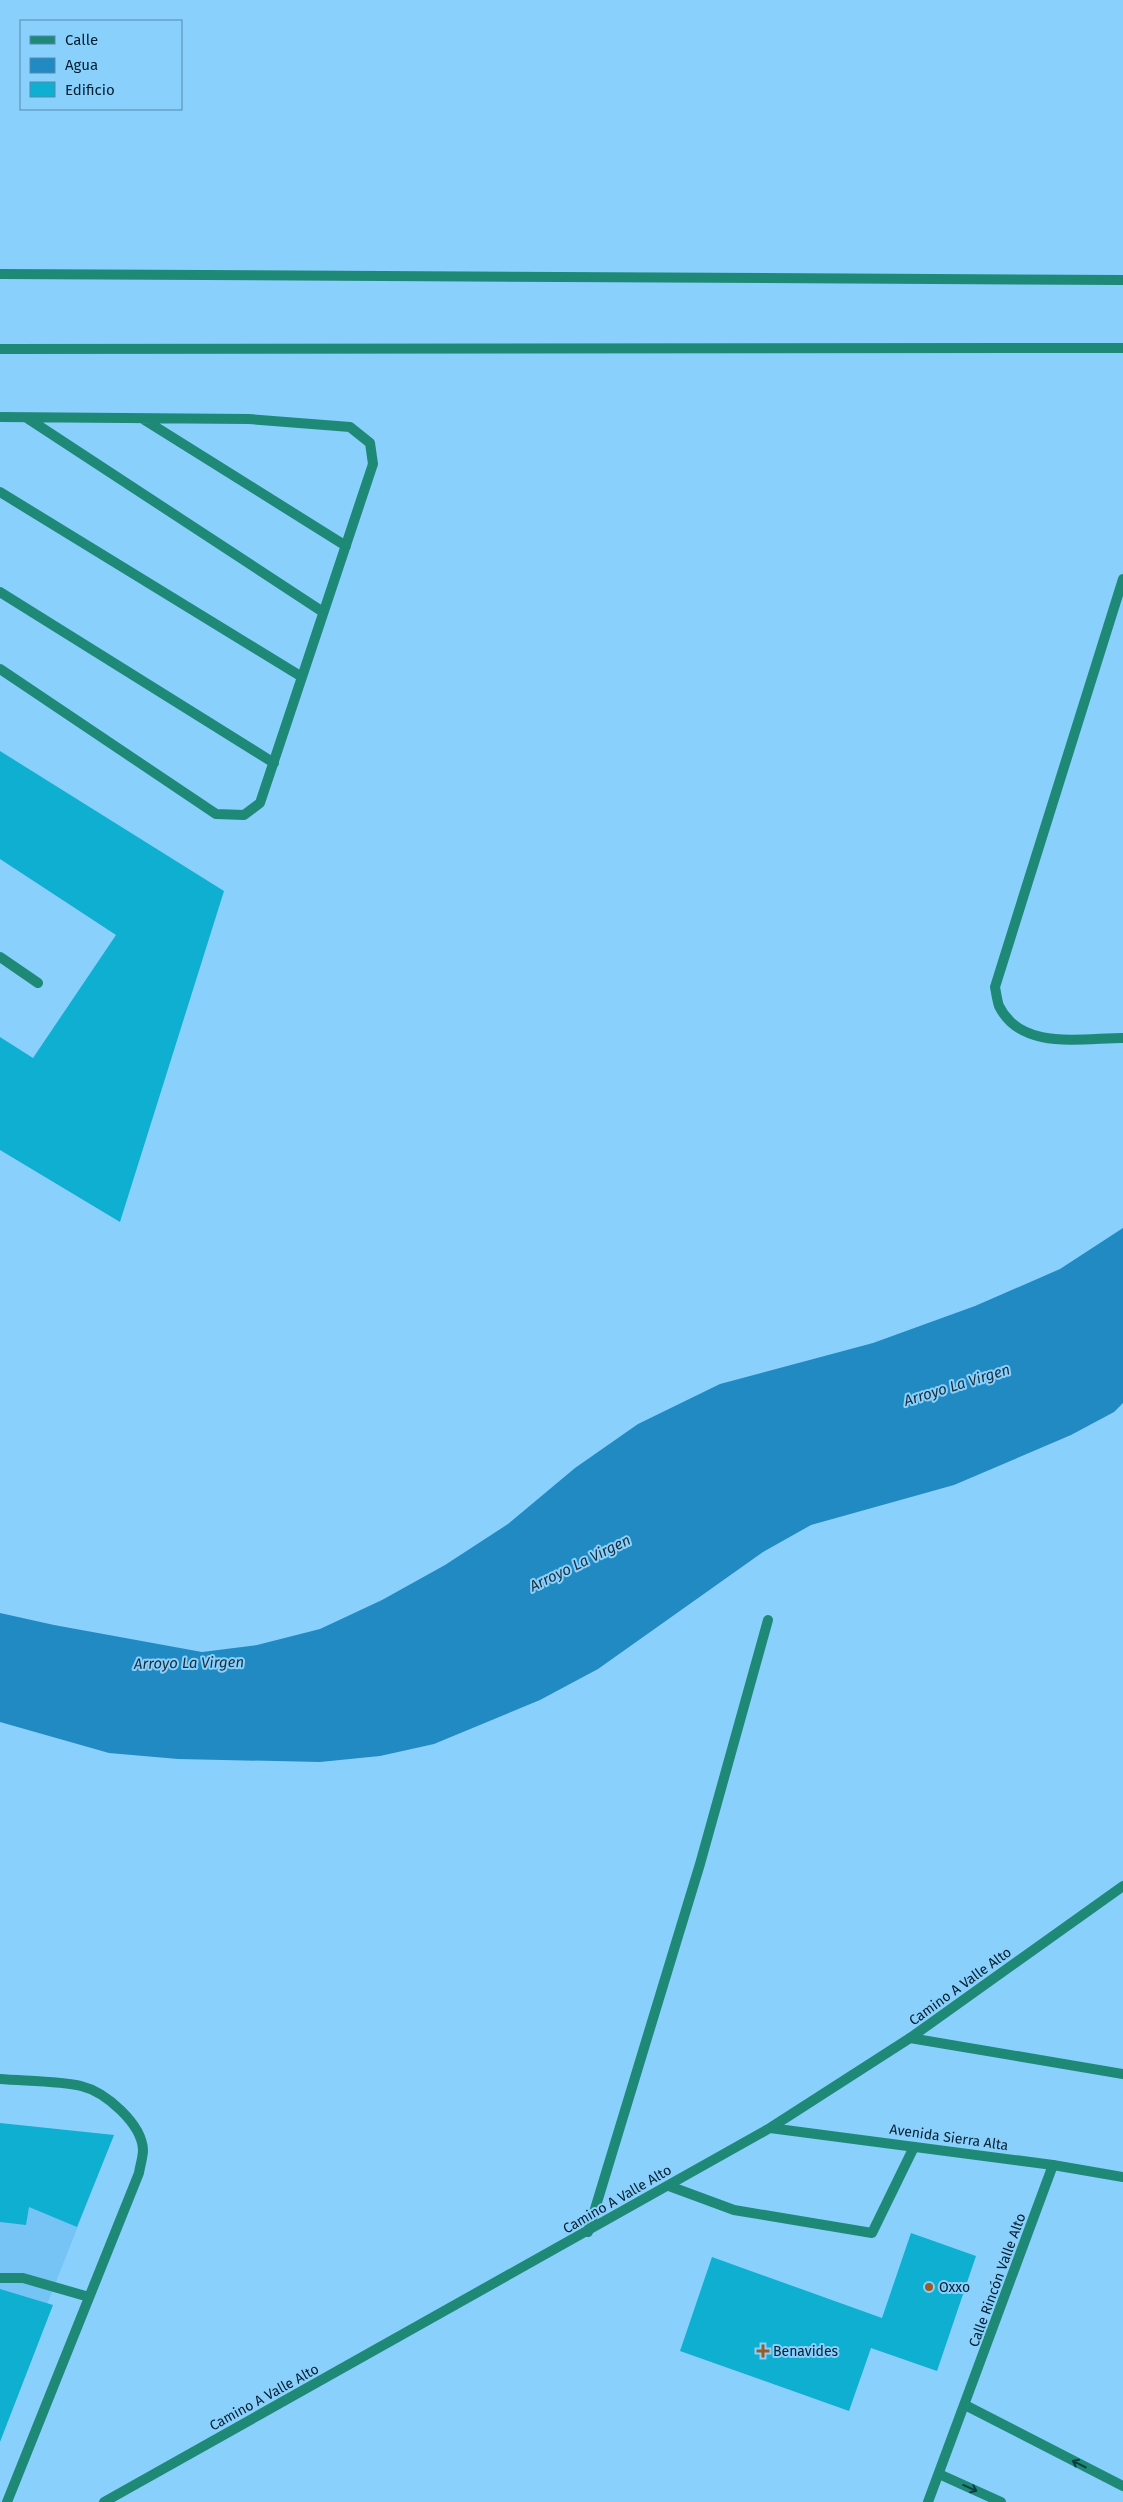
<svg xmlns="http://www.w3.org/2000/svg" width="1123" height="2502" viewBox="0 0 1123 2502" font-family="'Fira Sans',sans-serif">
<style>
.built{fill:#76c4f5}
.water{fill:#218ac2}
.building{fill:#0fafd1}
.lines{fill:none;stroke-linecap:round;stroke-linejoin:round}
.service{stroke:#1f8977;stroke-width:10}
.minor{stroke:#1f8977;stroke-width:10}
.tertiary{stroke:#1f8977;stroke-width:10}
.oneway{stroke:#0b3e45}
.poi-dot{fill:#9b5c24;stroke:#8ad0fd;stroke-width:2}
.labels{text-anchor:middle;stroke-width:4;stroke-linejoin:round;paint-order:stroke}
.street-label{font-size:14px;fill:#021e2f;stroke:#8ad0fd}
.poi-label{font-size:14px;fill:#021e2f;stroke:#8ad0fd;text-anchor:start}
.water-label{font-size:15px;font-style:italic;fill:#182e3b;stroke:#8ad0fd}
</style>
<rect width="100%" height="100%" fill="#8ad0fd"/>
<path class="built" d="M 0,2124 L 114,2135 L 0,2424 Z"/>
<path class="water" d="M 1123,1228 L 1123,1403 L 1114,1412 L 1071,1435 L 954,1485 L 811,1525 L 763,1552 L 598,1669 L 540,1700 L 434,1744 L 380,1756 L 320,1762 L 178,1759 L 109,1753 L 0,1722 L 0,1613 L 54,1625 L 202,1652 L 257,1645 L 320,1629 L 382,1600 L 445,1565 L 508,1524 L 575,1468 L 638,1424 L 720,1384 L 873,1343 L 975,1306 L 1060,1269 Z"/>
<path class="building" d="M 0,751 L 224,891 L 120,1222 L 0,1150 L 0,1037 L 33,1058 L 116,935 L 0,859 Z
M 0,2123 L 114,2135 L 77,2227 L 29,2207 L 26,2225 L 0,2222 Z
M 911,2233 L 976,2256 L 937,2371 L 871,2348 L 849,2411 L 680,2351 L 712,2257 L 882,2318 Z
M 0,2289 L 53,2305 L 0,2442 Z"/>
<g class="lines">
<path class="service" d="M 0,274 L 1123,280
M 0,349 L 1123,348
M 0,417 L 249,419 L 350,427 L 370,443 L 373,464 L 260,803 L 244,815 L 216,814 L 0,669
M 27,418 L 323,612
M 143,419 L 346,546
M 0,492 L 302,677
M 1123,579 L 995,987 C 996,992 997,1000 999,1006 C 1021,1051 1082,1038 1123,1038
M 0,592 L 274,763
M 0,957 L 38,983
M 910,2038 L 1123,2074
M 0,2079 C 23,2081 61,2081 81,2086 C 106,2092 142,2124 143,2150 C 143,2157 140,2166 139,2173 L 7,2502
M 669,2186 L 734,2210 L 872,2233 L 914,2147
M 0,2278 L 23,2278 L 89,2297"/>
<path class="minor" d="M 588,2232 L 700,1864 L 768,1620
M 965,2405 L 1123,2486
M 939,2474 L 1001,2502
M 928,2502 L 1053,2165"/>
<path class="tertiary" d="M 770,2128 L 1053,2165 L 1123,2177
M 104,2502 L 770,2128 L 910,2038 L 1123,1886"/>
</g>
<defs><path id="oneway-shaft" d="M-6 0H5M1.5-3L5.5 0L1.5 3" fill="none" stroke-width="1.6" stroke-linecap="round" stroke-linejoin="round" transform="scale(1.25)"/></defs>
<g class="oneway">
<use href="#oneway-shaft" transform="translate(1079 2464) rotate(-153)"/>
<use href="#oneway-shaft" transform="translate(970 2488) rotate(24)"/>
</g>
<g class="poi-dot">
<circle cx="929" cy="2287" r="5"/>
<path d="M760.5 2343.5h5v5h5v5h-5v5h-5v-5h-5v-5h5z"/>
</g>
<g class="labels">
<g class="street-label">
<text transform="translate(960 1986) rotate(-36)" y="5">Camino A Valle Alto</text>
<text transform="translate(949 2137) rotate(8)" y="5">Avenida Sierra Alta</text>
<text transform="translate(617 2199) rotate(-30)" y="5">Camino A Valle Alto</text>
<text transform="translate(997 2280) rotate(-70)" y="5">Calle Rincón Valle Alto</text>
<text transform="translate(264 2397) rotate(-29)" y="5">Camino A Valle Alto</text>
</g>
<g class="poi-label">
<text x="939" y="2292">Oxxo</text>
<text x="773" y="2356">Benavides</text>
</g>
<g class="water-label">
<text transform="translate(957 1385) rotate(-17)" y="5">Arroyo La Virgen</text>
<text transform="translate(580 1563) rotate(-26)" y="5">Arroyo La Virgen</text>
<text transform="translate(189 1663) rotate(-1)" y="5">Arroyo La Virgen</text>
</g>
</g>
<rect x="20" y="20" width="162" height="90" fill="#8ad0fd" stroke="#5489ab"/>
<rect x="30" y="36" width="25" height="8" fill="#1f8977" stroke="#5489ab"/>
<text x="65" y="45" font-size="15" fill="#021e2f">Calle</text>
<rect x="30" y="58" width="25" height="15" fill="#218ac2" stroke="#5489ab"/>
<text x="65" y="70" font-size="15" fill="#021e2f">Agua</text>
<rect x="30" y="82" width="25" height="15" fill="#0fafd1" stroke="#5489ab"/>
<text x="65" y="95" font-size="15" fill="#021e2f">Edificio</text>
</svg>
